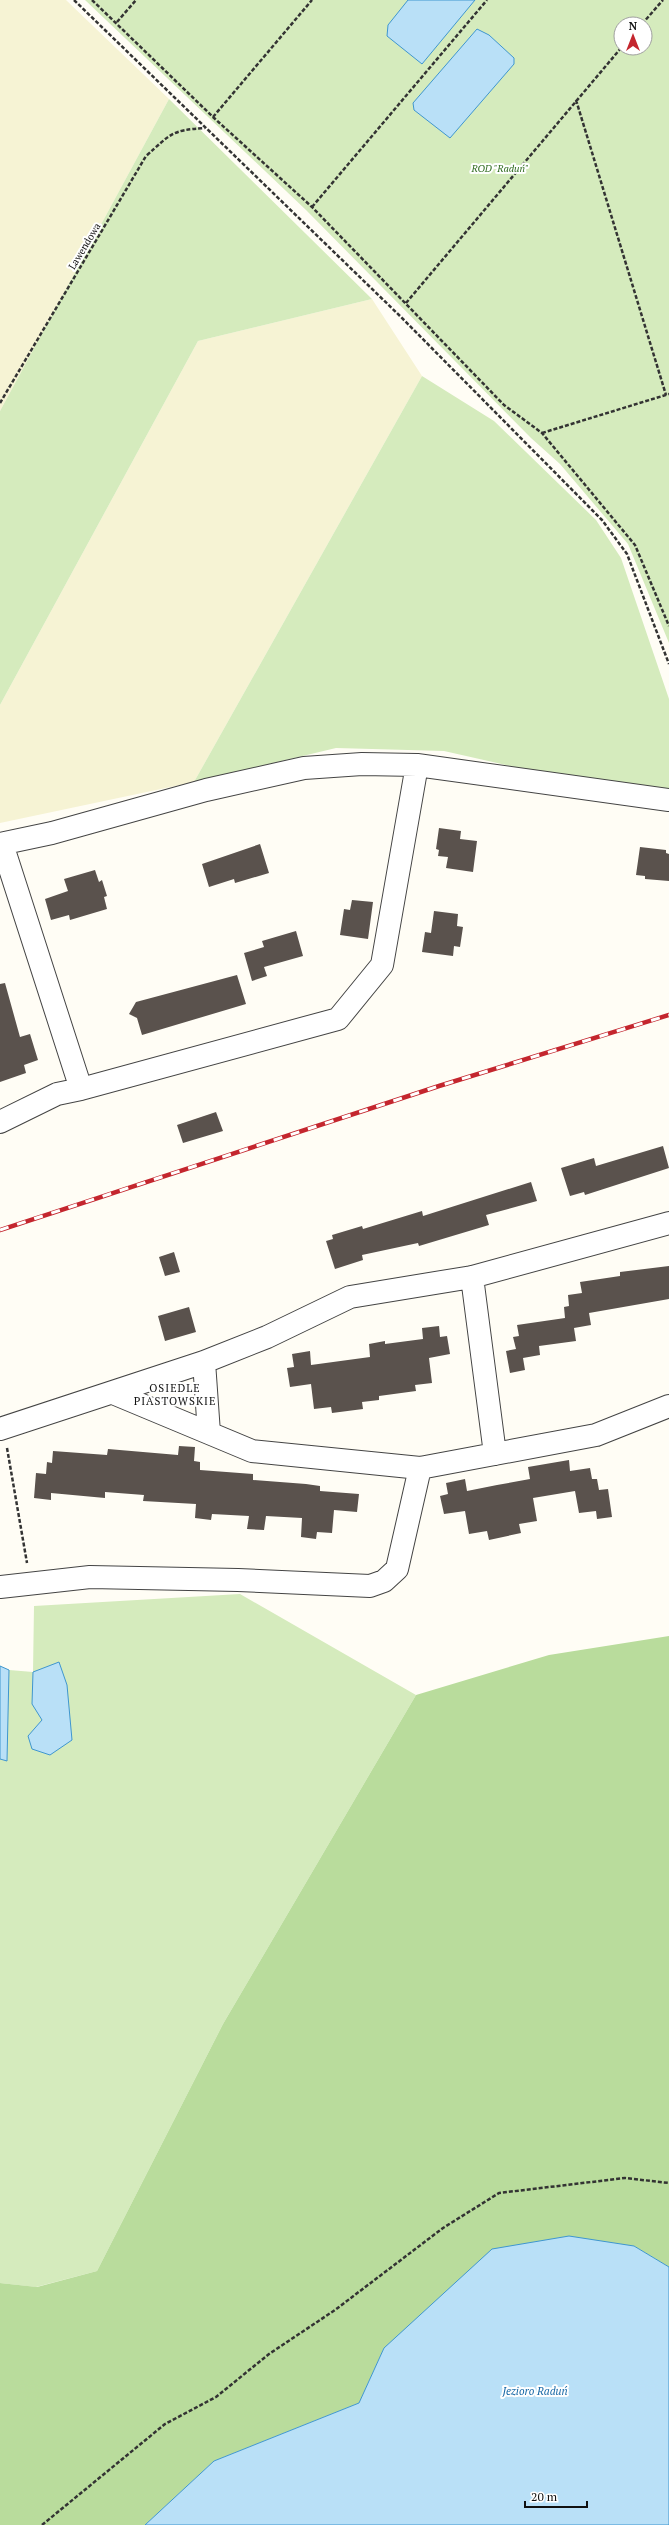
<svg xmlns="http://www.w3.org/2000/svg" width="669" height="2525" viewBox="0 0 669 2525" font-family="'PT Serif',serif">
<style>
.farmland{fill:#f6f3d4}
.green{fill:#d5ebbd;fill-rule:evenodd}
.forest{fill:#b9dc9c}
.water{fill:#b9e0f7;stroke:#3f96cf}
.building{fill:#5a524d}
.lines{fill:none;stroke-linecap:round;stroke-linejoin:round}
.minor-casing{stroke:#444;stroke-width:24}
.path{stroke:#333;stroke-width:2.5;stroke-dasharray:4 2;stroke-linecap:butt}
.minor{stroke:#fff;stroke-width:22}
.rail-casing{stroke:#c4262e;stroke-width:4.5}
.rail{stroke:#fff;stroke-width:3;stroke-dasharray:9;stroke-linecap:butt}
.labels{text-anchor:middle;stroke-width:4;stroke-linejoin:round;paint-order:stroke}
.park-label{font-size:10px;font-style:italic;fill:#2f6b1f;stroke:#fff}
.street-label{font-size:10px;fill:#111;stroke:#fff}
.neighbourhood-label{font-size:11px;letter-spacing:1px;fill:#111;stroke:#fff}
.water-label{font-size:11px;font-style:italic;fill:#1768a6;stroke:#fff}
</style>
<rect width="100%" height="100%" fill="#fffdf5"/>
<path class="farmland" d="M 0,0 L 66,0 L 169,99 L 0,411 Z
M 372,299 L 422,376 L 194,782 L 0,823 L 0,705 L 198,341 Z"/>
<path class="green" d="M 85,0 L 669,0 L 669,643 L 628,544 L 560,464 L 531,438 L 306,210 ZM 621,24 L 645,24 L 645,48 L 621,48 Z
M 169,99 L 372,299 L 198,341 L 0,705 L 0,411 Z
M 422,376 L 494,421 L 596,520 L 621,558 L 669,699 L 669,792 L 577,781 L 444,751 L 336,748 L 194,782 Z
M 240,1594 L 416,1695 L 223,2024 L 97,2271 L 36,2287 L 0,2283 L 0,1666 L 9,1670 L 33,1672 L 34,1606 Z"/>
<path class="forest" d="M 669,1636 L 669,2267 L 634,2246 L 384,2348 L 359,2403 L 214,2461 L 145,2525 L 0,2525 L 0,2283 L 37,2287 L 97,2271 L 223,2024 L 416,1695 L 549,1655 Z"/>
<path class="water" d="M 408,0 L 475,0 L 422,64 L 387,36 L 388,25 Z
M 477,29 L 489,35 L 514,58 L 514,64 L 450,138 L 414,110 L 413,103 Z
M 59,1662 L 67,1685 L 72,1740 L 50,1755 L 32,1749 L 28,1736 L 42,1720 L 32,1704 L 33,1672 Z
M 0,1666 L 9,1670 L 7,1761 L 0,1759 Z
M 569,2236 L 634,2246 L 669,2267 L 669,2525 L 145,2525 L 214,2461 L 359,2403 L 384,2348 L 492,2249 Z"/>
<path class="building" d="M 439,828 L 461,831 L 460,839 L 477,841 L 473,872 L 446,868 L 448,857 L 438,856 L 439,850 L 436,849 Z
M 260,844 L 269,873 L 235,883 L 234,879 L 209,887 L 202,864 Z
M 640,847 L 666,850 L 666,853 L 669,854 L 669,881 L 645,879 L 645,876 L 636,875 Z
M 95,870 L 99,882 L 102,880 L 107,896 L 104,897 L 107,909 L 70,920 L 69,915 L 51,920 L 45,899 L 68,891 L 64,879 Z
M 352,900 L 373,902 L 368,939 L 340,935 L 344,909 L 350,910 Z
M 434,911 L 458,914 L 457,926 L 463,927 L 460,947 L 454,946 L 453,956 L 422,952 L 425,932 L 431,933 Z
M 296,931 L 303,956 L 264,967 L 267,976 L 252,981 L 244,953 L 264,947 L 262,941 Z
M 237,975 L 246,1004 L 142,1035 L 137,1018 L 129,1014 L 136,1002 Z
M 5,983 L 20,1037 L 30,1034 L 38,1060 L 24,1065 L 26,1073 L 0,1082 L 0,984 Z
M 216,1112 L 223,1131 L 183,1143 L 177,1125 Z
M 663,1146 L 669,1168 L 585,1195 L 584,1192 L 570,1196 L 561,1168 L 594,1158 L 596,1166 Z
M 531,1182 L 537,1201 L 486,1215 L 489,1225 L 419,1246 L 418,1243 L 362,1255 L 363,1260 L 335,1269 L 326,1241 L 333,1239 L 332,1235 L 362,1226 L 363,1229 L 422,1211 L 423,1216 Z
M 174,1252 L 180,1272 L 165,1276 L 159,1257 Z
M 669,1266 L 669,1299 L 589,1313 L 591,1325 L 574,1328 L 576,1341 L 539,1346 L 540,1355 L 523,1358 L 525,1370 L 510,1373 L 506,1351 L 516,1349 L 513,1337 L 519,1336 L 517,1325 L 565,1318 L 564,1307 L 569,1306 L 568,1295 L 582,1293 L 580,1282 L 620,1276 L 620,1272 Z
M 189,1307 L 196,1332 L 165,1341 L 158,1316 Z
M 439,1326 L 440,1337 L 447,1336 L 450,1354 L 429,1358 L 432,1383 L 415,1385 L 416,1391 L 379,1396 L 379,1400 L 362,1402 L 363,1409 L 332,1413 L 331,1407 L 314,1409 L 311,1384 L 290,1387 L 287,1368 L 294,1367 L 292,1354 L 310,1351 L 311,1365 L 370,1357 L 369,1344 L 385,1341 L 385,1344 L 423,1339 L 422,1328 Z
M 179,1446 L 195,1447 L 194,1461 L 200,1462 L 200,1470 L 253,1474 L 253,1480 L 306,1484 L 320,1486 L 320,1491 L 359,1494 L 357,1512 L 334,1510 L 332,1533 L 317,1532 L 316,1539 L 301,1537 L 302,1518 L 266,1516 L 264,1530 L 247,1529 L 249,1516 L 212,1514 L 211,1520 L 195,1518 L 196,1504 L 143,1501 L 144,1495 L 105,1492 L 105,1498 L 51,1493 L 51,1500 L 34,1498 L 36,1473 L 46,1474 L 47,1462 L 52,1463 L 53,1451 L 107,1455 L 108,1449 L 178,1455 Z
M 569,1460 L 570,1471 L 590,1468 L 592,1479 L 597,1479 L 599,1490 L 608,1489 L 612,1517 L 597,1519 L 596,1511 L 579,1513 L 575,1491 L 533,1498 L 537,1521 L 519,1524 L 521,1533 L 489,1540 L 487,1531 L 469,1534 L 465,1511 L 444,1514 L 440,1496 L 448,1494 L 446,1483 L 465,1479 L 467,1491 L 497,1485 L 530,1479 L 528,1467 Z"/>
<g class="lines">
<defs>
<path id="minor" d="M 0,844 L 52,833 L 206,790 L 304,768 L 362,764 L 417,765 L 669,800
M 2,844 L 81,1089 L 338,1019 L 382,965 L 417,765
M 0,1122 L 57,1094 L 81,1089
M 472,1277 L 495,1454
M 204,1362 L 209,1433
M 113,1393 L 252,1451 L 420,1468 L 596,1435 L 669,1406
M 0,1429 L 204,1362 L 267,1337 L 350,1297 L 472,1277 L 669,1223
M 0,1587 L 90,1577 L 238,1580 L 370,1586 L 384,1581 L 397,1569 L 420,1468"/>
</defs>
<use href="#minor" class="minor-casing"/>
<path class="path" d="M 74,0 L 401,317 L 602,520 L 627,554 L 669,664
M 92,0 L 213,117 L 312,207 L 504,405 L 542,433 L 635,545 L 669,626
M 117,22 L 136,0
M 642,24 L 663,0
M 576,100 L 666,395
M 213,117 L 312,0
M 312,207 L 487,0
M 406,303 L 621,48
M 0,403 L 146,156 C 171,134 171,130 205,128
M 542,433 L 669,394
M 7,1448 L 27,1563
M 42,2525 L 165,2424 L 216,2397 L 269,2354 L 335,2310 L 443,2228 L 499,2193 L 625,2178 L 669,2183"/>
<use href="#minor" class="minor"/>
<defs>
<path id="rail" d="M 0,1230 L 439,1086 L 669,1015"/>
</defs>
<use href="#rail" class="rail-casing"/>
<use href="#rail" class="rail"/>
</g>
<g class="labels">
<g class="park-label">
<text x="500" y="172">ROD "Raduń"</text>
</g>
<g class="street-label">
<text transform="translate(84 246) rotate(-59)" y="4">Lawendowa</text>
</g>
<g class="neighbourhood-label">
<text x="175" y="1392">OSIEDLE<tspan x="175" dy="13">PIASTOWSKIE</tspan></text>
</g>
<g class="water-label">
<text x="535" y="2395">Jezioro Raduń</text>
</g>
</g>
<g transform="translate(633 36)"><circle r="19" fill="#ffffff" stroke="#a0a0a0"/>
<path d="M0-3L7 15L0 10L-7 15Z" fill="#c4262e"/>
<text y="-6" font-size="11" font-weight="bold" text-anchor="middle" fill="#111111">N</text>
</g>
<path d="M525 2501v6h62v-6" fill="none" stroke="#111111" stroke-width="2"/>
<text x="531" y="2501" font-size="12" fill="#111111" stroke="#ffffff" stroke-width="3" paint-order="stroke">20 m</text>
</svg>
